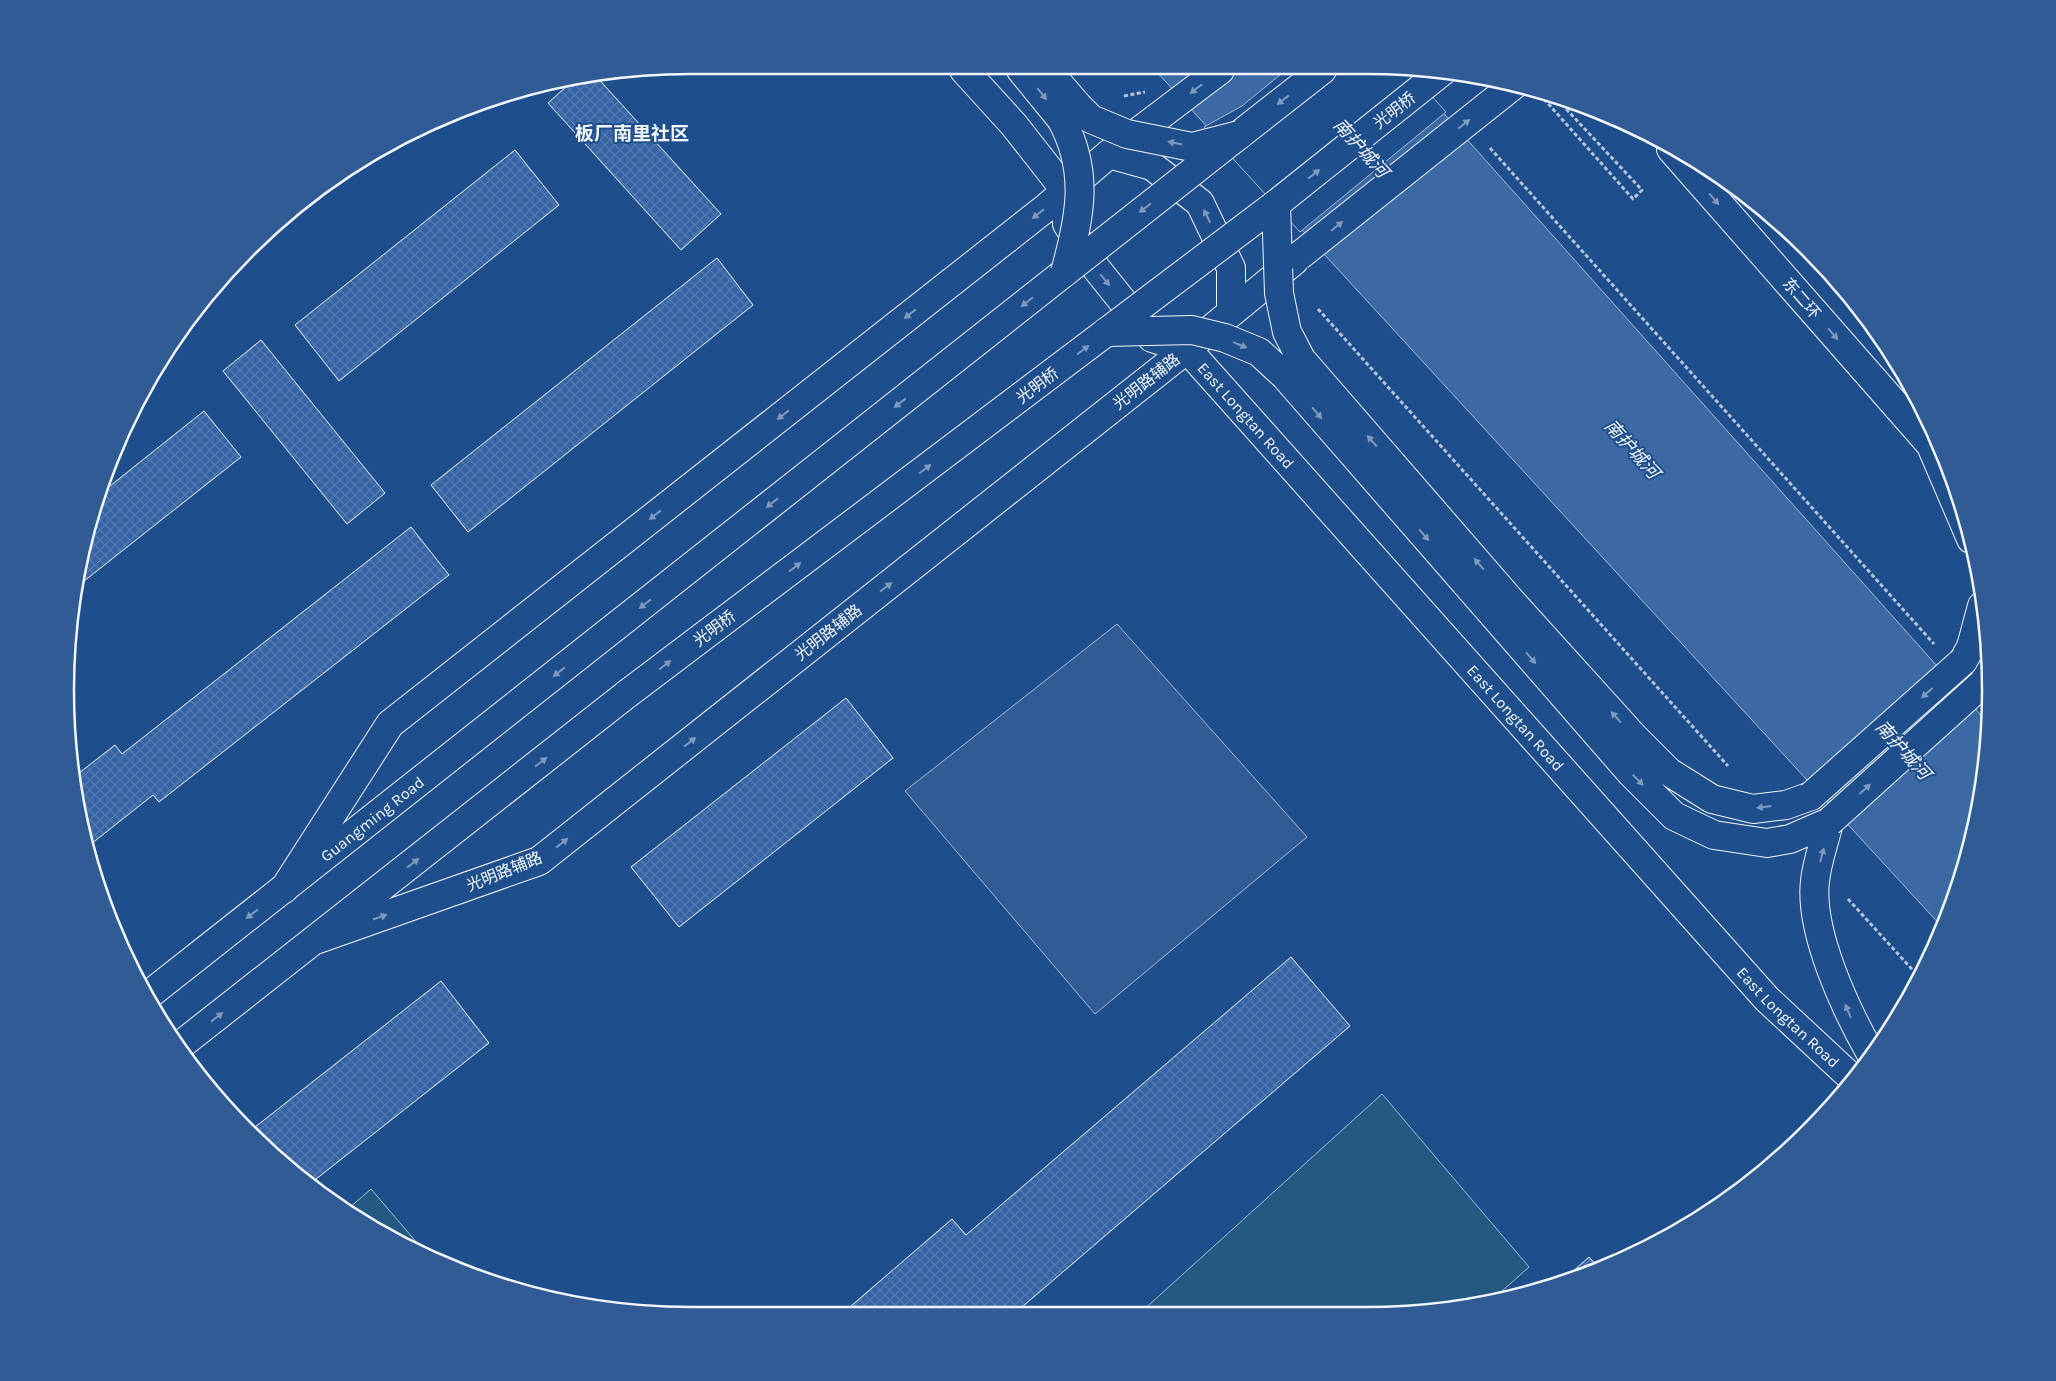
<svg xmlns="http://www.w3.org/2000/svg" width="2056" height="1381" viewBox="0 0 2056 1381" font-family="Karla,'Noto Sans SC',sans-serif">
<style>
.green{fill:#245a82;stroke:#a8bbd7}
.parking{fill:#305b95;stroke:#a8bbd7}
.water{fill:#3b69a3;stroke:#a8bbd7}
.pier{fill:#1f4e8c;stroke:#a8bbd7}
.building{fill:url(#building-cross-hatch);stroke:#f2f6ff}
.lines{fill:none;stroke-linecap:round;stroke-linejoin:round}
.secondary-casing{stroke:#f2f6ff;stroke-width:30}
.highway-casing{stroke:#f2f6ff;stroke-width:30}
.path{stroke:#b3c4dc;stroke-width:3;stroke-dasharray:4 2.5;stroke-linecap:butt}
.secondary{stroke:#1f4e8c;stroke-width:28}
.highway{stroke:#1f4e8c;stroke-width:28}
.secondary-bridge-casing{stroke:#f2f6ff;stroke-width:30;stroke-linecap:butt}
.highway-bridge-casing{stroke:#f2f6ff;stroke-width:30;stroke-linecap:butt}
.path-bridge{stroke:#b3c4dc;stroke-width:3;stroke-dasharray:4 2.5;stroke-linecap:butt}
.secondary-bridge{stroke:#1f4e8c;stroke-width:28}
.highway-bridge{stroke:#1f4e8c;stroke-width:28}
.oneway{fill:#7e9ac0}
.labels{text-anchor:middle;stroke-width:4;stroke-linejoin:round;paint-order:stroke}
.street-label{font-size:16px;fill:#f2f6ff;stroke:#1f4e8c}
.water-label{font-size:18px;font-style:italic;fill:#f2f6ff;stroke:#1f4e8c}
.quarter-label{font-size:19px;font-weight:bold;fill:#f2f6ff;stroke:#1f4e8c}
.rim{fill:none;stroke:#f2f6ff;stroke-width:2.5}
</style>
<defs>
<pattern id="building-cross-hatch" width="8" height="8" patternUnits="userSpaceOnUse" patternTransform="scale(1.25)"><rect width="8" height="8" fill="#3563a3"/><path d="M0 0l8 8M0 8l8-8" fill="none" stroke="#537ab1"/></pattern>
</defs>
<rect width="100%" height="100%" fill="#1f4e8c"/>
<path class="green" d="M 1382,1094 L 1529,1267 L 1492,1300 L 1406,1315 L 1140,1313 Z
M 371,1189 L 430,1258 L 414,1252 L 349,1208 Z"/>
<path class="parking" d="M 1117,624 L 1307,837 L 1095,1014 L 905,791 Z"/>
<path class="water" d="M 1155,70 L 1405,70 L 1987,722 L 1986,772 L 1958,892 L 1942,927 Z"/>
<path class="pier" d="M 1286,70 L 1408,70 L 1446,112 L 1300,232 L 1204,127 L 1242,106 Z"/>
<path class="building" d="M 594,74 L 721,214 L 681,250 L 548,103 L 576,78 Z
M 515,150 L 559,205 L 339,381 L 295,325 Z
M 717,258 L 753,305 L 468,532 L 431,485 Z
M 261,340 L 385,493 L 347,524 L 223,371 Z
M 204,411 L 241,457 L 74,589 L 77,568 L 100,494 Z
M 411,527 L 449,575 L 159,802 L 153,795 L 86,848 L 74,777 L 115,745 L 122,754 Z
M 846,698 L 893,758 L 679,927 L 631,867 Z
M 1291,957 L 1350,1026 L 1015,1313 L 844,1312 L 952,1219 L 966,1235 Z
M 441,981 L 489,1043 L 311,1183 L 278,1161 L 250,1131 Z
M 1589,1257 L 1599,1268 L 1560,1283 Z"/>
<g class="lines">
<defs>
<g id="secondary">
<path id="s1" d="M 964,70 L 1014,125 L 1065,190 L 1067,224 L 1096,268 L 1152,338 L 1187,349 L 1767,999 L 1853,1079"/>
<path d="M 1239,135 L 1322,70"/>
<path d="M 1109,154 L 1152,166 L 1200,203 L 1231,268 L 1231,312"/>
<path d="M 284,889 L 390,724 L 1047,207 L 1109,154 L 1220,70"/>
<path d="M 318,939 L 539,861 L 1187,349 L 1294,261"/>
<path id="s2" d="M 146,997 L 1065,272"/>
<path d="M 178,1047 L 627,694"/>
</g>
<path id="highway" d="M 1021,70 L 1061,119
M 1047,70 L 1078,106
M 1671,149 L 1944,460
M 1301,359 L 1511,601 L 1634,737 L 1669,772 L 1712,799 L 1753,809 L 1786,805 L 1811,796
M 1285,376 L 1631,773 L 1674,816 L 1714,835 L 1767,843 L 1790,839 L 1829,822
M 1932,448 L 1971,539
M 1963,661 L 1971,647 L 1982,606
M 1829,822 C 1825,841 1817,861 1815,881 C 1809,932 1846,1010 1871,1054"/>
</defs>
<use href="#secondary" class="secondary-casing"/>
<use href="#highway" class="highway-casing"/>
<path class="path" d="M 1104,70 L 1107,75
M 1544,99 L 1633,199 L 1642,190 L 1555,97
M 1490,148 L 1934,644
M 1318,309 L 1728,766
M 1848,899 L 1919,977"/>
<use href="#secondary" class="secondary"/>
<use href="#highway" class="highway"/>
<defs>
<path id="secondary-bridge" d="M 1299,256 L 1515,84
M 1065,272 L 1239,135
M 627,694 L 1276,204 L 1444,70"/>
<path id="highway-bridge" d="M 1078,106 L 1091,119 L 1127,134 L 1192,147 L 1239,135
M 1061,119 C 1090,171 1080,218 1065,272
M 1276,204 L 1279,293 L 1287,332 L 1301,359
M 1106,332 L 1192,330 L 1225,338 L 1259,352 L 1285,376
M 1811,796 L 1963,661
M 1829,822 L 1982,684"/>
</defs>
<use href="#secondary-bridge" class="secondary-bridge-casing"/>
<use href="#highway-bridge" class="highway-bridge-casing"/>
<path class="path-bridge" d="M 1124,96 L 1145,92"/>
<use href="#secondary-bridge" class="secondary-bridge"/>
<use href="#highway-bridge" class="highway-bridge"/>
</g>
<defs><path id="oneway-solid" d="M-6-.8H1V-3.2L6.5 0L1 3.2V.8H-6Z" transform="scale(1.25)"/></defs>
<g class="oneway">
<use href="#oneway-solid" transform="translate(1196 89) rotate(142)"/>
<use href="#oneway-solid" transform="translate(1042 94) rotate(51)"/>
<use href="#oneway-solid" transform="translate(1283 100) rotate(142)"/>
<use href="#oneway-solid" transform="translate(1464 124) rotate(-39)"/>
<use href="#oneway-solid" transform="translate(1175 143) rotate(-168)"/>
<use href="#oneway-solid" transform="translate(1314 174) rotate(-38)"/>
<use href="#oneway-solid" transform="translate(1714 199) rotate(49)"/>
<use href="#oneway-solid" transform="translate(1145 208) rotate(142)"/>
<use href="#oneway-solid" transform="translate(1038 214) rotate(142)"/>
<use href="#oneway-solid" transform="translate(1207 216) rotate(-115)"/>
<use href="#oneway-solid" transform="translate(1337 226) rotate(-39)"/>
<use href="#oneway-solid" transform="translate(1105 280) rotate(51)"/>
<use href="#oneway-solid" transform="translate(1027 302) rotate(142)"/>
<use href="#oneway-solid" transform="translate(910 314) rotate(142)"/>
<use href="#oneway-solid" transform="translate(1833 334) rotate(49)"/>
<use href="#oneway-solid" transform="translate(1240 345) rotate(22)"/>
<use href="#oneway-solid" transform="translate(1083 350) rotate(-37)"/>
<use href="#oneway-solid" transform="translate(900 403) rotate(142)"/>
<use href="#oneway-solid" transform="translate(1317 413) rotate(49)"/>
<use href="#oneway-solid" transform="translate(783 415) rotate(142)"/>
<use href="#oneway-solid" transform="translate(1372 441) rotate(-131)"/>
<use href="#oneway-solid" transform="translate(925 469) rotate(-37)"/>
<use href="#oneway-solid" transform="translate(772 503) rotate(142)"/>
<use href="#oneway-solid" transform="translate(655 515) rotate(142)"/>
<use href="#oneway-solid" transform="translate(1424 535) rotate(49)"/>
<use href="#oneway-solid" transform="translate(1479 564) rotate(-131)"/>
<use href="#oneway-solid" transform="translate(795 567) rotate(-37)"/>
<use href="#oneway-solid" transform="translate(886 587) rotate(-38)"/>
<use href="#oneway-solid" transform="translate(645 604) rotate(142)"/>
<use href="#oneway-solid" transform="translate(1531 658) rotate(49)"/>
<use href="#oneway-solid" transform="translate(665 665) rotate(-37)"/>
<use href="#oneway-solid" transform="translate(559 672) rotate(142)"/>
<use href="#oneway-solid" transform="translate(1927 693) rotate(138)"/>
<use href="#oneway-solid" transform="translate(1616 717) rotate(-132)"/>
<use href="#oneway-solid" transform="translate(690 742) rotate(-38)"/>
<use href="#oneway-solid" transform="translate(541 762) rotate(-38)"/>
<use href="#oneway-solid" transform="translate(1638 780) rotate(45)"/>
<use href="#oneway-solid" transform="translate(1865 789) rotate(-42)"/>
<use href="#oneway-solid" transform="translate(1764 807) rotate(173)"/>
<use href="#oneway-solid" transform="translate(562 843) rotate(-38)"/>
<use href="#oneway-solid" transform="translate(1822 855) rotate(-75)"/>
<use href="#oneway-solid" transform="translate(413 863) rotate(-38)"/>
<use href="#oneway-solid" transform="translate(252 914) rotate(142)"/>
<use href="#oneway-solid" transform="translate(380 917) rotate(-19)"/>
<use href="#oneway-solid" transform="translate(1848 1011) rotate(-113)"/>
<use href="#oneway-solid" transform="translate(217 1017) rotate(-38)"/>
</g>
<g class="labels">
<g class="street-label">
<text transform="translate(1394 110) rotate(-38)" y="6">光明桥</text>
<text transform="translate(1802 298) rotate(49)" y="6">东二环</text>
<text transform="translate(1146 381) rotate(-38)" y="6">光明路辅路</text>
<text transform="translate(1037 385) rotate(-37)" y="6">光明桥</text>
<text dy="6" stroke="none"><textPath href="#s1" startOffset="459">East Longtan Road</textPath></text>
<text transform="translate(714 628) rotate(-37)" y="6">光明桥</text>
<text transform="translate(828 632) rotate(-38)" y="6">光明路辅路</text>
<text dy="6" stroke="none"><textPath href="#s1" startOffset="864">East Longtan Road</textPath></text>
<text dy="6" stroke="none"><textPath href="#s2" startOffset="288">Guangming Road</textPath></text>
<text transform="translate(504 871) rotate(-22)" y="6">光明路辅路</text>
<text dy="6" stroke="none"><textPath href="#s1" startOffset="1269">East Longtan Road</textPath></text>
</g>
<g class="water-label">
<text transform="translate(1361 148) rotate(48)" y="6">南护城河</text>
<text transform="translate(1632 449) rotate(48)" y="6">南护城河</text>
<text transform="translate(1903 750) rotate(48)" y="6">南护城河</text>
</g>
<g class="quarter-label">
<text x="632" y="140">板厂南里社区</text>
</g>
</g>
<path d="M0 0H2056V1381H0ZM690 74H1366A616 616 0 0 1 1982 690V691A616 616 0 0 1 1366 1307H690A616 616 0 0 1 74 691V690A616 616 0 0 1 690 74Z" fill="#305b95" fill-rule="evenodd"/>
<path class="rim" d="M690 74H1366A616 616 0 0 1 1982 690V691A616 616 0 0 1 1366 1307H690A616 616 0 0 1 74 691V690A616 616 0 0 1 690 74Z"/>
</svg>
